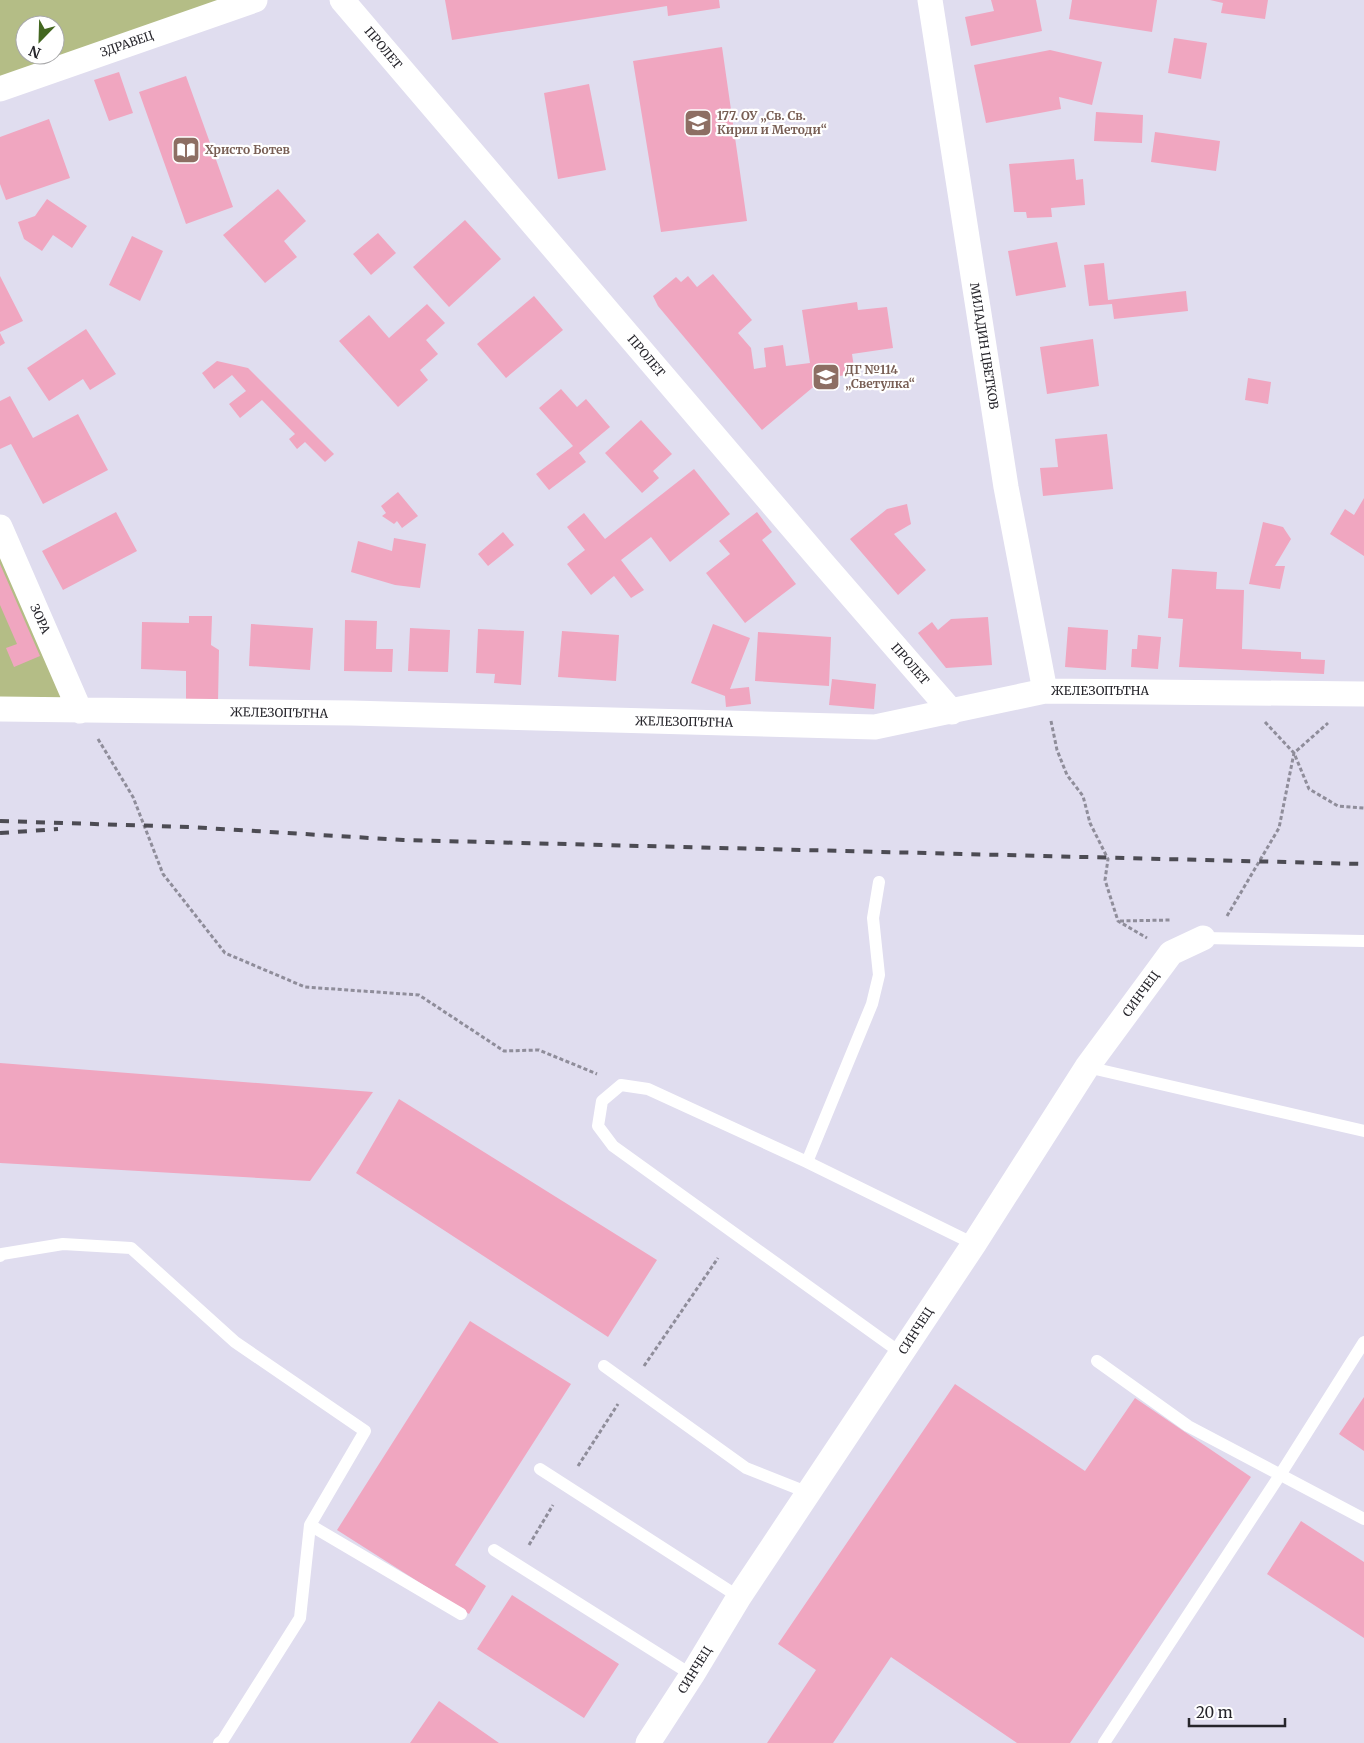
<svg xmlns="http://www.w3.org/2000/svg" width="1364" height="1743" viewBox="0 0 1364 1743" font-family="Merriweather,serif">
<style>
.grass{fill:#b4bd86;fill-rule:evenodd}
.building{fill:#f0a6c0}
.lines{fill:none;stroke-linecap:round;stroke-linejoin:round}
.path{stroke:#8f8d9a;stroke-width:3;stroke-dasharray:4 2.5;stroke-linecap:butt}
.service{stroke:#fff;stroke-width:12}
.minor{stroke:#fff;stroke-width:25}
.rail{stroke:#4c4b53;stroke-width:4;stroke-dasharray:9 9;stroke-linecap:butt}
.labels{text-anchor:middle;stroke-width:4.5;stroke-linejoin:round;paint-order:stroke}
.street-label{font-size:12px;fill:#26252b;stroke:#fff}
.education-label{font-size:12px;font-weight:bold;fill:#785e54;stroke:#fff;text-anchor:start}
</style>
<rect width="100%" height="100%" fill="#e0ddef"/>
<path class="grass" d="M 0,0 L 255,0 L 0,89 ZM 25,25 L 55,25 L 55,55 L 25,55 Z
M 0,527 L 80,711 L 0,709 Z"/>
<path class="building" d="M 445,0 L 719,0 L 720,8 L 668,16 L 667,6 L 452,40 Z
M 991,0 L 1036,0 L 1042,31 L 971,46 L 965,17 L 994,11 Z
M 1072,0 L 1157,0 L 1152,32 L 1069,19 Z
M 1210,0 L 1268,0 L 1265,19 L 1221,13 L 1223,3 Z
M 1174,38 L 1207,43 L 1201,79 L 1168,73 Z
M 722,47 L 747,221 L 661,232 L 633,61 Z
M 1050,50 L 1102,62 L 1092,105 L 1059,97 L 1061,109 L 986,123 L 974,65 Z
M 119,72 L 133,113 L 109,121 L 94,80 Z
M 186,76 L 233,207 L 186,224 L 139,92 Z
M 589,84 L 606,170 L 558,179 L 544,93 Z
M 1096,112 L 1143,115 L 1142,143 L 1094,141 Z
M 49,119 L 70,178 L 6,200 L 0,184 L 0,137 Z
M 1155,132 L 1220,141 L 1216,171 L 1151,162 Z
M 1074,159 L 1076,180 L 1083,179 L 1085,205 L 1051,208 L 1052,217 L 1027,218 L 1026,212 L 1014,212 L 1009,164 Z
M 278,189 L 306,221 L 284,241 L 297,257 L 265,283 L 223,235 Z
M 47,199 L 87,226 L 72,248 L 53,235 L 42,251 L 24,239 L 18,222 L 35,216 Z
M 465,220 L 501,259 L 449,307 L 413,267 Z
M 378,233 L 396,253 L 371,275 L 353,254 Z
M 132,236 L 163,251 L 140,301 L 109,285 Z
M 1057,242 L 1066,287 L 1016,296 L 1008,251 Z
M 1104,263 L 1108,300 L 1186,291 L 1188,311 L 1114,319 L 1112,304 L 1089,306 L 1084,265 Z
M 713,274 L 752,320 L 738,333 L 751,348 L 754,369 L 766,367 L 764,348 L 783,345 L 786,366 L 810,363 L 802,310 L 857,302 L 858,310 L 887,307 L 893,348 L 852,354 L 855,374 L 824,378 L 762,430 L 658,306 L 653,296 L 676,277 L 681,282 L 688,276 L 697,287 Z
M 0,276 L 23,321 L 0,332 Z
M 534,296 L 563,330 L 506,378 L 477,344 Z
M 427,304 L 445,323 L 426,340 L 438,354 L 420,370 L 428,380 L 398,407 L 339,341 L 369,315 L 389,338 Z
M 86,329 L 116,374 L 90,390 L 83,379 L 49,401 L 27,368 Z
M 0,333 L 5,343 L 0,346 Z
M 1093,339 L 1099,386 L 1047,394 L 1040,347 Z
M 217,361 L 248,368 L 334,454 L 325,462 L 305,442 L 297,449 L 289,439 L 295,434 L 262,400 L 240,418 L 229,404 L 246,391 L 232,375 L 214,389 L 202,373 Z
M 1248,378 L 1271,382 L 1268,404 L 1245,400 Z
M 561,389 L 577,407 L 586,399 L 610,427 L 579,453 L 586,462 L 549,490 L 536,474 L 573,446 L 539,408 Z
M 10,396 L 33,438 L 78,414 L 108,470 L 43,504 L 11,444 L 0,449 L 0,401 Z
M 641,420 L 672,454 L 653,471 L 659,478 L 642,493 L 605,453 Z
M 1107,434 L 1113,489 L 1043,496 L 1040,468 L 1058,467 L 1055,439 Z
M 694,469 L 730,514 L 670,562 L 651,537 L 621,560 L 644,590 L 631,598 L 614,576 L 591,595 L 567,564 L 585,550 L 567,527 L 584,513 L 605,539 Z
M 398,492 L 418,516 L 402,528 L 397,521 L 394,524 L 382,516 L 386,513 L 381,506 Z
M 1364,498 L 1364,556 L 1330,534 L 1345,509 L 1354,515 Z
M 907,504 L 911,524 L 894,534 L 926,570 L 898,595 L 850,539 L 887,509 Z
M 116,512 L 137,551 L 63,590 L 42,551 Z
M 757,512 L 772,532 L 762,540 L 796,584 L 745,623 L 706,573 L 730,554 L 719,541 Z
M 1263,522 L 1283,527 L 1291,539 L 1275,566 L 1285,566 L 1280,589 L 1249,584 Z
M 503,532 L 514,545 L 488,566 L 478,554 Z
M 394,538 L 426,544 L 420,588 L 395,585 L 351,572 L 358,541 L 392,551 Z
M 0,564 L 40,656 L 14,667 L 6,648 L 17,644 L 0,605 Z
M 1172,569 L 1217,572 L 1216,589 L 1244,590 L 1242,649 L 1301,652 L 1301,659 L 1325,660 L 1324,674 L 1179,667 L 1183,619 L 1168,618 Z
M 189,616 L 212,616 L 211,645 L 219,650 L 218,702 L 186,701 L 186,671 L 141,669 L 142,622 L 189,623 Z
M 988,617 L 992,665 L 946,668 L 918,633 L 932,622 L 938,630 L 951,619 Z
M 345,620 L 377,621 L 376,649 L 393,649 L 392,672 L 344,671 Z
M 251,624 L 313,628 L 310,670 L 249,666 Z
M 713,624 L 750,638 L 730,689 L 749,687 L 751,704 L 726,707 L 725,696 L 691,683 Z
M 1068,627 L 1108,630 L 1106,670 L 1065,667 Z
M 410,628 L 450,630 L 448,672 L 408,671 Z
M 478,629 L 524,631 L 521,685 L 494,683 L 495,674 L 476,673 Z
M 562,631 L 619,635 L 616,681 L 558,677 Z
M 758,632 L 831,637 L 829,686 L 755,681 Z
M 1138,635 L 1161,637 L 1158,669 L 1131,667 L 1132,649 L 1137,649 Z
M 832,679 L 876,684 L 874,709 L 829,705 Z
M 0,1063 L 373,1092 L 310,1181 L 0,1163 Z
M 399,1099 L 657,1260 L 608,1337 L 356,1173 Z
M 470,1321 L 571,1384 L 455,1565 L 486,1586 L 469,1614 L 337,1530 Z
M 955,1384 L 1085,1471 L 1135,1398 L 1251,1477 L 1070,1743 L 1017,1743 L 891,1657 L 833,1743 L 767,1743 L 816,1670 L 778,1644 Z
M 1364,1397 L 1364,1451 L 1339,1434 Z
M 1301,1521 L 1364,1562 L 1364,1638 L 1267,1574 Z
M 512,1595 L 619,1664 L 584,1718 L 477,1649 Z
M 439,1701 L 499,1743 L 410,1743 Z"/>
<g class="lines">
<path class="path" d="M 1051,721 L 1057,750 L 1067,775 L 1083,796 L 1090,823 L 1108,859 L 1105,880 L 1118,921 L 1147,938
M 1265,722 L 1294,753 L 1309,789 L 1338,806 L 1364,808
M 98,739 L 133,797 L 163,874 L 225,953 L 305,987 L 419,995 L 504,1051 L 539,1050 L 597,1074
M 1227,916 L 1279,828 L 1294,753 L 1328,723
M 1120,921 L 1171,920
M 644,1366 L 718,1258
M 578,1466 L 618,1404
M 529,1545 L 553,1505"/>
<path class="service" d="M 1203,938 L 1364,941
M 1087,1067 L 1364,1131
M 807,1162 L 872,1004 L 879,975 L 873,918 L 879,882
M 0,1256 L 2,1254 L 63,1244 L 131,1248 L 235,1342 L 365,1431 L 310,1525 L 300,1618 L 223,1740 L 219,1743
M 901,1353 L 613,1146 L 598,1126 L 602,1101 L 621,1085 L 648,1089 L 807,1162 L 974,1244
M 1097,1361 L 1188,1426 L 1364,1519
M 604,1366 L 746,1468 L 809,1493
M 540,1469 L 739,1597
M 310,1525 L 461,1614
M 494,1550 L 692,1675
M 1104,1743 L 1280,1475 L 1364,1342"/>
<path class="minor" d="M 342,0 L 821,561 L 952,712
M 930,0 L 1006,487 L 1045,691
M 0,89 L 255,0
M 0,527 L 80,711
M 0,709 L 351,713 L 875,727 L 1045,691 L 1364,694
M 648,1743 L 692,1675 L 739,1597 L 974,1244 L 1087,1067 L 1171,953 L 1203,938"/>
<path class="rail" d="M 0,821 L 189,827 L 403,840 L 1364,864
M 0,833 L 58,829"/>
</g>
<defs>
<symbol id="school-square" viewBox="-11 -11 22 22"><rect x="-9" y="-9" width="18" height="18" rx="4" fill="#8d6e63" stroke="#fff"/><path d="M0-5L7-2L0 1L-7-2ZM-4 1L0 2.5L4 1V4Q0 6-4 4Z" fill="#fff"/></symbol>
<symbol id="library-square" viewBox="-11 -11 22 22"><rect x="-9" y="-9" width="18" height="18" rx="4" fill="#8d6e63" stroke="#fff"/><path d="M-6-4Q-3-5.5-.7-3.5V5Q-3 3-6 4ZM6-4Q3-5.5 .7-3.5V5Q3 3 6 4Z" fill="#fff"/></symbol>
</defs>
<g fill-rule="evenodd">
<use href="#school-square" x="682" y="107" width="32" height="32"/>
<use href="#library-square" x="170" y="134" width="32" height="32"/>
<use href="#school-square" x="810" y="361" width="32" height="32"/>
</g>
<g class="labels">
<g class="street-label">
<text transform="translate(127 44) rotate(-19)" y="4">ЗДРАВЕЦ</text>
<text transform="translate(383 48) rotate(50)" y="4">ПРОЛЕТ</text>
<text transform="translate(984 346) rotate(81)" y="4">МИЛАДИН ЦВЕТКОВ</text>
<text transform="translate(646 356) rotate(50)" y="4">ПРОЛЕТ</text>
<text transform="translate(40 619) rotate(66)" y="4">ЗОРА</text>
<text transform="translate(910 664) rotate(49)" y="4">ПРОЛЕТ</text>
<text x="1100" y="695">ЖЕЛЕЗОПЪТНА</text>
<text transform="translate(279 713) rotate(1)" y="4">ЖЕЛЕЗОПЪТНА</text>
<text transform="translate(684 722) rotate(1)" y="4">ЖЕЛЕЗОПЪТНА</text>
<text transform="translate(1141 994) rotate(-54)" y="4">СИНЧЕЦ</text>
<text transform="translate(916 1331) rotate(-57)" y="4">СИНЧЕЦ</text>
<text transform="translate(695 1670) rotate(-58)" y="4">СИНЧЕЦ</text>
</g>
<g class="education-label">
<text x="717" y="120">177. ОУ „Св. Св.<tspan x="717" dy="14">Кирил и Методи“</tspan></text>
<text x="205" y="154">Христо Ботев</text>
<text x="845" y="374">ДГ №114<tspan x="845" dy="14">„Светулка“</tspan></text>
</g>
</g>
<g transform="translate(40 40) rotate(203)"><circle r="24" fill="#ffffff" stroke="#a8a8aa"/>
<path d="M0-4L9 19L0 12L-9 19Z" fill="#436720"/>
<text y="-8" font-size="14" font-weight="bold" text-anchor="middle" fill="#26252b">N</text>
</g>
<path d="M1189 1718v8h96v-8" fill="none" stroke="#26252b" stroke-width="2.5"/>
<text x="1196" y="1718" font-size="15" fill="#26252b" stroke="#ffffff" stroke-width="4" paint-order="stroke">20 m</text>
</svg>
